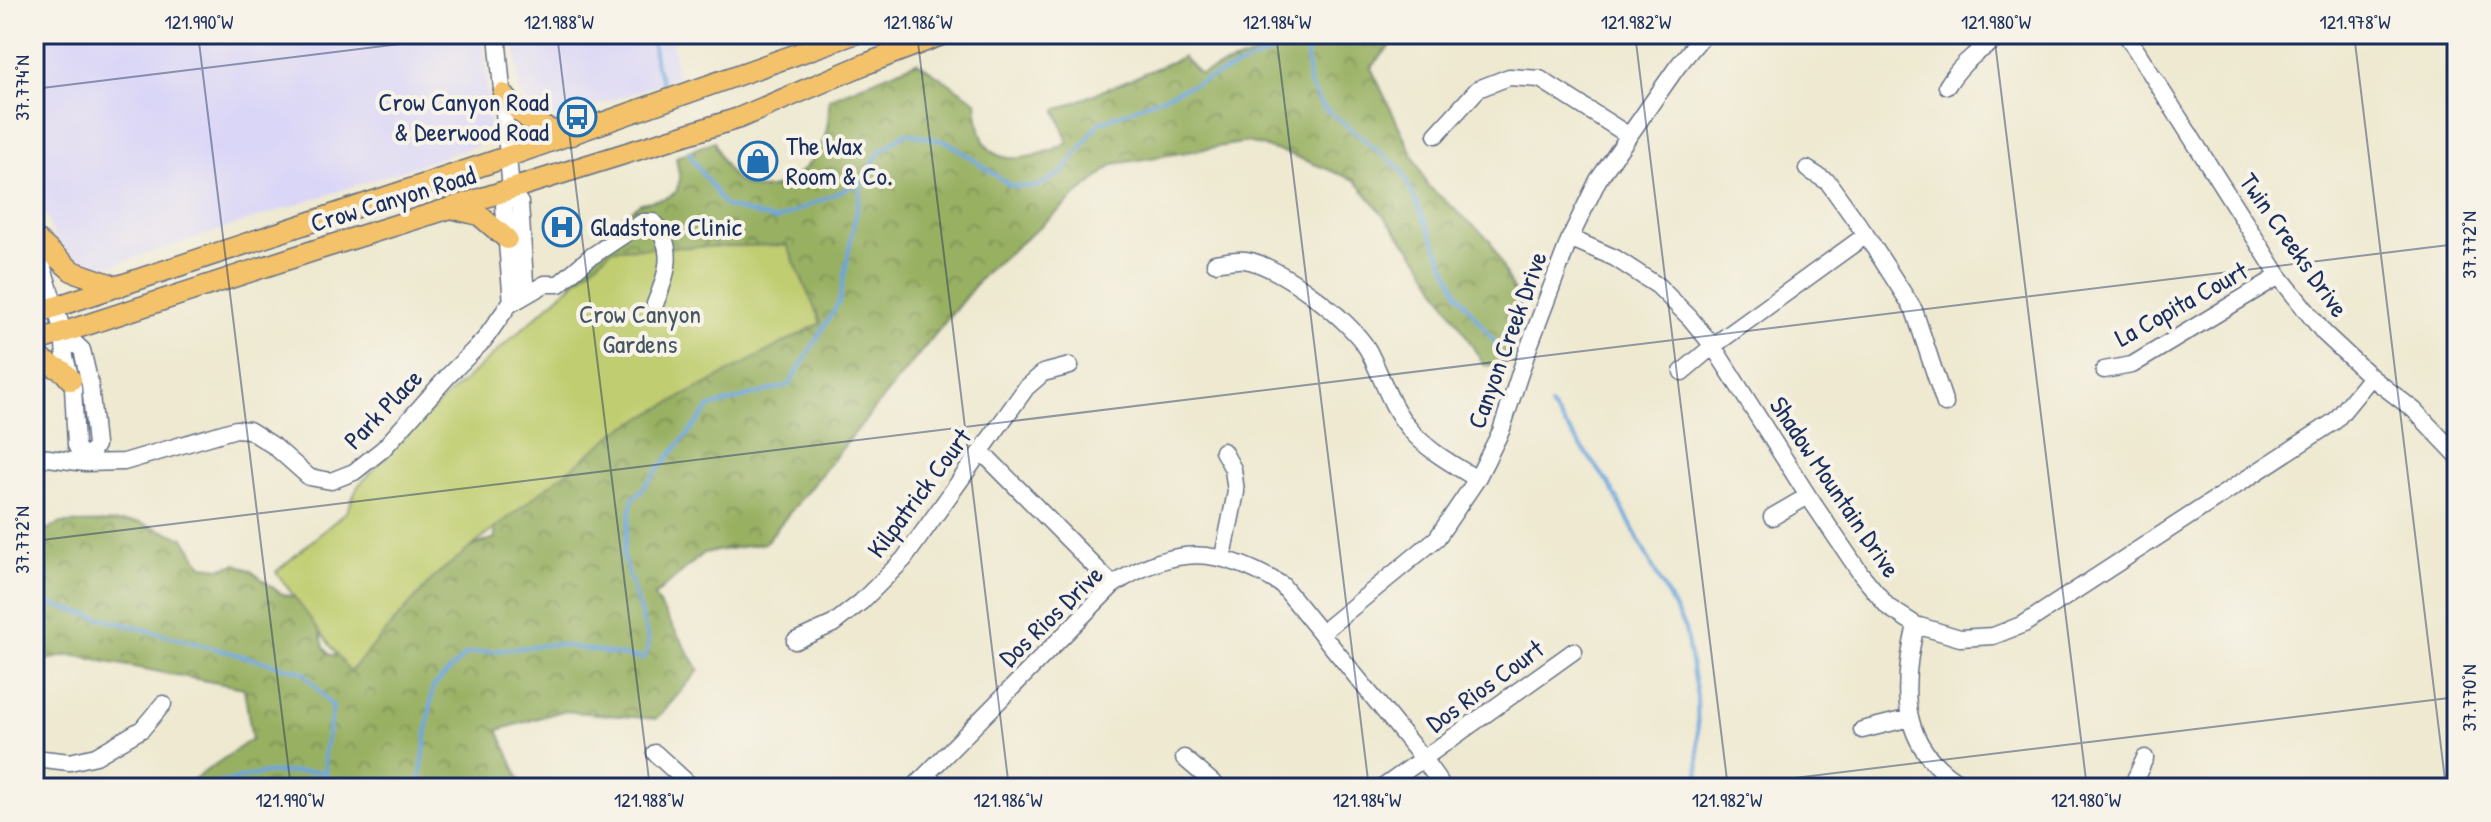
<svg xmlns="http://www.w3.org/2000/svg" width="2491" height="822" viewBox="0 0 2491 822" font-family="'Patrick Hand',sans-serif">
<style>
.built{fill:#dad6f7}
.forest{fill:url(#forest-crowns);stroke:#5a7060;stroke-width:2}
.park{fill:#c0cd6f;stroke:#6e7e66;stroke-width:2}
.lines{fill:none;stroke-linecap:round;stroke-linejoin:round}
.stream{stroke:#6ca6dc;stroke-width:4}
.minor-casing{stroke:#657086;stroke-width:19}
.major-casing{stroke:#657086;stroke-width:23}
.minor{stroke:#fff;stroke-width:16}
.major{stroke:#f3c26a;stroke-width:20}
.ticks{fill:none;stroke:#1b2f5e;stroke-width:2;stroke-opacity:0.45}
.labels{text-anchor:middle;stroke-width:8;stroke-linejoin:round;paint-order:stroke}
.poi-label{font-size:26px;fill:#1b2f5e;stroke:#f7f3e8;text-anchor:start}
.street-label{font-size:26px;fill:#1b2f5e;stroke:#f7f3e8}
.park-label{font-size:26px;fill:#445662;stroke:#f7f3e8}
.neatline{fill:none;stroke:#1b2f5e;stroke-width:3}
.ticks-label{font-size:20px;text-anchor:middle;fill:#1b2f5e}
</style>
<defs>
<pattern id="forest-crowns" width="20" height="18" patternUnits="userSpaceOnUse" patternTransform="scale(2)"><rect width="20" height="18" fill="#98b062"/><path d="M2 6a3 3 0 1 1 6 0M12 15a3 3 0 1 1 6 0" fill="none" stroke="#7b9054"/></pattern>
</defs>
<rect width="100%" height="100%" fill="#f7f3e8"/>
<filter id="ink" filterUnits="userSpaceOnUse"><feTurbulence type="fractalNoise" baseFrequency=".0125" numOctaves="2"/><feDisplacementMap in="SourceGraphic" scale="16" xChannelSelector="R" yChannelSelector="G"/><feConvolveMatrix kernelMatrix="1 2 1 2 8 2 1 2 1" color-interpolation-filters="sRGB"/></filter>
<filter id="wash" filterUnits="userSpaceOnUse"><feTurbulence type="fractalNoise" baseFrequency=".006" numOctaves="4" result="noise"/><feDisplacementMap in="SourceGraphic" scale="32" xChannelSelector="R" yChannelSelector="G"/><feGaussianBlur stdDeviation="1.8" result="paint"/><feColorMatrix in="noise" values="0 0 0 0 0 0 0 0 0 0 0 0 0 0 0 0 0 1.4 0 .05"/><feComposite in="paint" operator="in"/></filter>
<g filter="url(#wash)">
<rect width="100%" height="100%" fill="#eee9d0"/>
<path class="built" d="M 34,34 L 483,34 L 491,133 L 482,144 L 110,266 L 93,267 L 78,262 L 66,255 L 56,243 L 34,181 Z
M 514,34 L 671,34 L 678,77 L 564,117 L 554,118 L 544,115 L 526,104 L 519,89 Z"/>
<path class="forest" d="M 1288,34 L 1400,34 L 1371,68 L 1427,185 L 1490,240 L 1520,305 L 1504,367 L 1484,365 L 1419,259 L 1355,180 L 1289,154 L 1247,142 L 1114,164 L 985,273 L 765,543 L 704,553 L 654,596 L 699,670 L 657,719 L 562,711 L 498,730 L 523,788 L 190,788 L 187,784 L 252,739 L 244,688 L 71,655 L 34,662 L 34,535 L 62,523 L 138,522 L 184,538 L 202,566 L 221,568 L 237,564 L 250,570 L 280,593 L 308,602 L 313,607 L 324,647 L 330,655 L 354,654 L 449,555 L 495,538 L 495,517 L 580,258 L 620,218 L 641,203 L 666,198 L 676,192 L 680,180 L 676,157 L 714,141 C 719,157 730,180 747,186 C 780,198 815,166 825,136 C 829,124 829,112 829,99 L 917,62 L 976,101 C 977,113 978,127 983,139 C 997,173 1045,154 1068,143 L 1056,110 L 1183,57 L 1200,74 L 1291,42 Z"/>
<path class="park" d="M 787,245 L 821,323 L 619,430 L 436,575 L 350,672 L 276,572 L 347,511 L 358,486 L 427,414 L 612,249 Z"/>
<g class="lines">
<path class="stream" d="M 651,34 L 656,65 L 664,86
M 1315,34 L 1307,54 L 1309,83 L 1322,106 L 1401,169 L 1459,295 L 1499,348
M 689,151 L 693,160 L 725,206 L 776,220 L 862,182
M 1550,405 L 1610,485 L 1685,629 L 1697,696 L 1699,788
M 34,600 L 303,672 L 333,707 L 324,753 L 327,788
M 202,788 L 208,785 L 265,773 L 324,771
M 419,788 L 433,687 L 466,654 L 555,644 L 644,659 L 649,642 L 623,555 L 632,501 L 710,407 L 789,385 L 839,302 L 862,182 L 880,151 L 906,133 L 948,142 L 1011,186 L 1036,187 L 1063,172 L 1099,123 L 1273,52 L 1298,34"/>
</g>
</g>
<g filter="url(#ink)">
<g class="lines">
<defs>
<path id="minor" d="M 497,34 L 511,190 L 504,207 L 512,303
M 2126,34 L 2279,276 L 2324,333 L 2371,377 L 2414,410 L 2457,455
M 1947,86 C 1962,61 1981,49 2005,34
M 1436,135 L 1478,89 L 1509,77 L 1540,79 L 1628,135
M 1807,169 L 1828,182 L 1866,235 L 1914,310 L 1945,404
M 1570,238 L 1615,258 L 1658,286 L 1690,318 L 1713,346 L 1808,496 L 1861,574 L 1888,607 L 1916,625 L 1960,638 L 1993,636 L 2024,624 L 2335,421 L 2371,377
M 34,239 L 63,332 L 65,357 L 73,387 L 76,445 L 85,463
M 1215,263 C 1224,262 1236,259 1245,260 C 1279,265 1351,320 1368,350 C 1382,376 1389,404 1408,427 C 1426,450 1452,464 1477,479
M 514,302 L 545,284 L 559,284 L 589,258 L 643,222 L 653,222 C 677,247 667,275 655,304
M 63,332 L 82,350 L 90,384 L 96,445 L 85,463
M 2104,370 L 2132,365 L 2279,276
M 1682,372 L 1713,346 L 1866,235
M 981,451 L 1113,585
M 1223,451 L 1233,469 L 1236,492 L 1223,557
M 34,456 L 85,463 L 124,462 L 236,429 L 249,430 L 274,446 L 309,477 L 331,481 L 354,472 L 383,449 L 448,376 L 484,340 L 525,282 L 520,203 L 511,190
M 1772,517 L 1808,496
M 1916,625 C 1900,692 1899,751 1968,788
M 1321,633 L 1437,538 L 1477,479 L 1501,431 L 1527,352 L 1570,238 L 1598,180 L 1677,67 L 1704,34
M 795,641 L 833,624 L 861,602 L 904,559 L 1026,388 L 1043,373 L 1070,366
M 1862,730 L 1910,718
M 655,753 L 693,788
M 34,758 L 70,762 L 96,756 L 142,729 L 163,704
M 1184,758 L 1219,788
M 926,775 L 940,788
M 913,788 L 1113,585 C 1176,544 1219,547 1282,585 L 1424,760 L 1444,788
M 1382,788 L 1574,651
M 2131,788 L 2145,758"/>
<path id="major" d="M 503,94 C 524,120 539,129 572,135
M 451,208 L 479,215 L 507,239
M 34,237 L 72,271 L 118,287
M 34,314 L 492,162 L 854,34
M 34,342 L 316,250 L 739,118 L 863,65 L 944,34
M 34,356 L 63,371 L 71,380"/>
</defs>
<use href="#minor" class="minor-casing"/>
<use href="#major" class="major-casing"/>
<use href="#minor" class="minor"/>
<use href="#major" class="major"/>
</g>
</g>
<path class="ticks" d="M 198,34 L 291,788M 557,34 L 650,788M 917,34 L 1009,788M 1276,34 L 1369,788M 1635,34 L 1728,788M 1994,34 L 2087,788M 2354,34 L 2446,788M 34,89 L 481,34M 34,541 L 2457,244M 1712,788 L 2457,697"/>
<defs>
<symbol id="bus-ring" viewBox="-11 -11 22 22"><circle r="9.5" fill="#f7f3e8" stroke="#1f6fb2" stroke-width="1.5"/><path d="M-5-6H5V4H4V6H2V4H-2V6H-4V4H-5ZM-3.5-4V0h7V-4ZM-3.5 1.2v1.5H-2V1.2ZM2 1.2v1.5H3.5V1.2Z" fill="#1f6fb2"/></symbol>
<symbol id="shop-ring" viewBox="-11 -11 22 22"><circle r="9.5" fill="#f7f3e8" stroke="#1f6fb2" stroke-width="1.5"/><path d="M-5-2.5h2.3a2.7 3.5 0 0 1 5.4 0H5L5.5 6h-11ZM-1.5-2.5h3a1.5 2.3 0 0 0-3 0Z" fill="#1f6fb2"/></symbol>
<symbol id="hospital-ring" viewBox="-11 -11 22 22"><circle r="9.5" fill="#f7f3e8" stroke="#1f6fb2" stroke-width="1.5"/><path d="M-5-5h3v3.5h4V-5h3V5h-3V1.5h-4V5h-3Z" fill="#1f6fb2"/></symbol>
</defs>
<g fill-rule="evenodd">
<use href="#bus-ring" x="555" y="95" width="44" height="44"/>
<use href="#shop-ring" x="736" y="139" width="44" height="44"/>
<use href="#hospital-ring" x="540" y="205" width="44" height="44"/>
</g>
<g class="labels">
<g class="poi-label">
<text x="549" y="111" text-anchor="end">Crow Canyon Road<tspan x="549" dy="30">&amp; Deerwood Road</tspan></text>
<text x="786" y="155">The Wax<tspan x="786" dy="30">Room &amp; Co.</tspan></text>
<text x="590" y="236">Gladstone Clinic</text>
</g>
<g class="street-label">
<text transform="translate(393 199) rotate(-17)" y="9">Crow Canyon Road</text>
<text transform="translate(2294 245) rotate(55)" y="9">Twin Creeks Drive</text>
<text transform="translate(2181 304) rotate(-29)" y="9">La Copita Court</text>
<text transform="translate(1507 340) rotate(-70)" y="9">Canyon Creek Drive</text>
<text transform="translate(383 409) rotate(-46)" y="9">Park Place</text>
<text transform="translate(1835 487) rotate(56)" y="9">Shadow Mountain Drive</text>
<text transform="translate(919 493) rotate(-53)" y="9">Kilpatrick Court</text>
<text transform="translate(1051 616) rotate(-44)" y="9">Dos Rios Drive</text>
<text transform="translate(1485 686) rotate(-36)" y="9">Dos Rios Court</text>
</g>
<g class="park-label">
<text x="640" y="323">Crow Canyon<tspan x="640" dy="30">Gardens</tspan></text>
</g>
</g>
<rect width="2491" height="822" fill="none" stroke="#f7f3e8" stroke-width="88"/>
<rect x="44" y="44" width="2403" height="734" class="neatline"/>
<g class="ticks-label">
<text x="199" y="29">121.990°W</text>
<text x="559" y="29">121.988°W</text>
<text x="918" y="29">121.986°W</text>
<text x="1277" y="29">121.984°W</text>
<text x="1636" y="29">121.982°W</text>
<text x="1996" y="29">121.980°W</text>
<text x="2355" y="29">121.978°W</text>
<text transform="translate(22 88) rotate(-90)" y="7">37.774°N</text>
<text transform="translate(2469 245) rotate(-90)" y="7">37.772°N</text>
<text transform="translate(22 540) rotate(-90)" y="7">37.772°N</text>
<text transform="translate(2469 698) rotate(-90)" y="7">37.770°N</text>
<text x="290" y="807">121.990°W</text>
<text x="649" y="807">121.988°W</text>
<text x="1008" y="807">121.986°W</text>
<text x="1367" y="807">121.984°W</text>
<text x="1727" y="807">121.982°W</text>
<text x="2086" y="807">121.980°W</text>
</g>
</svg>
